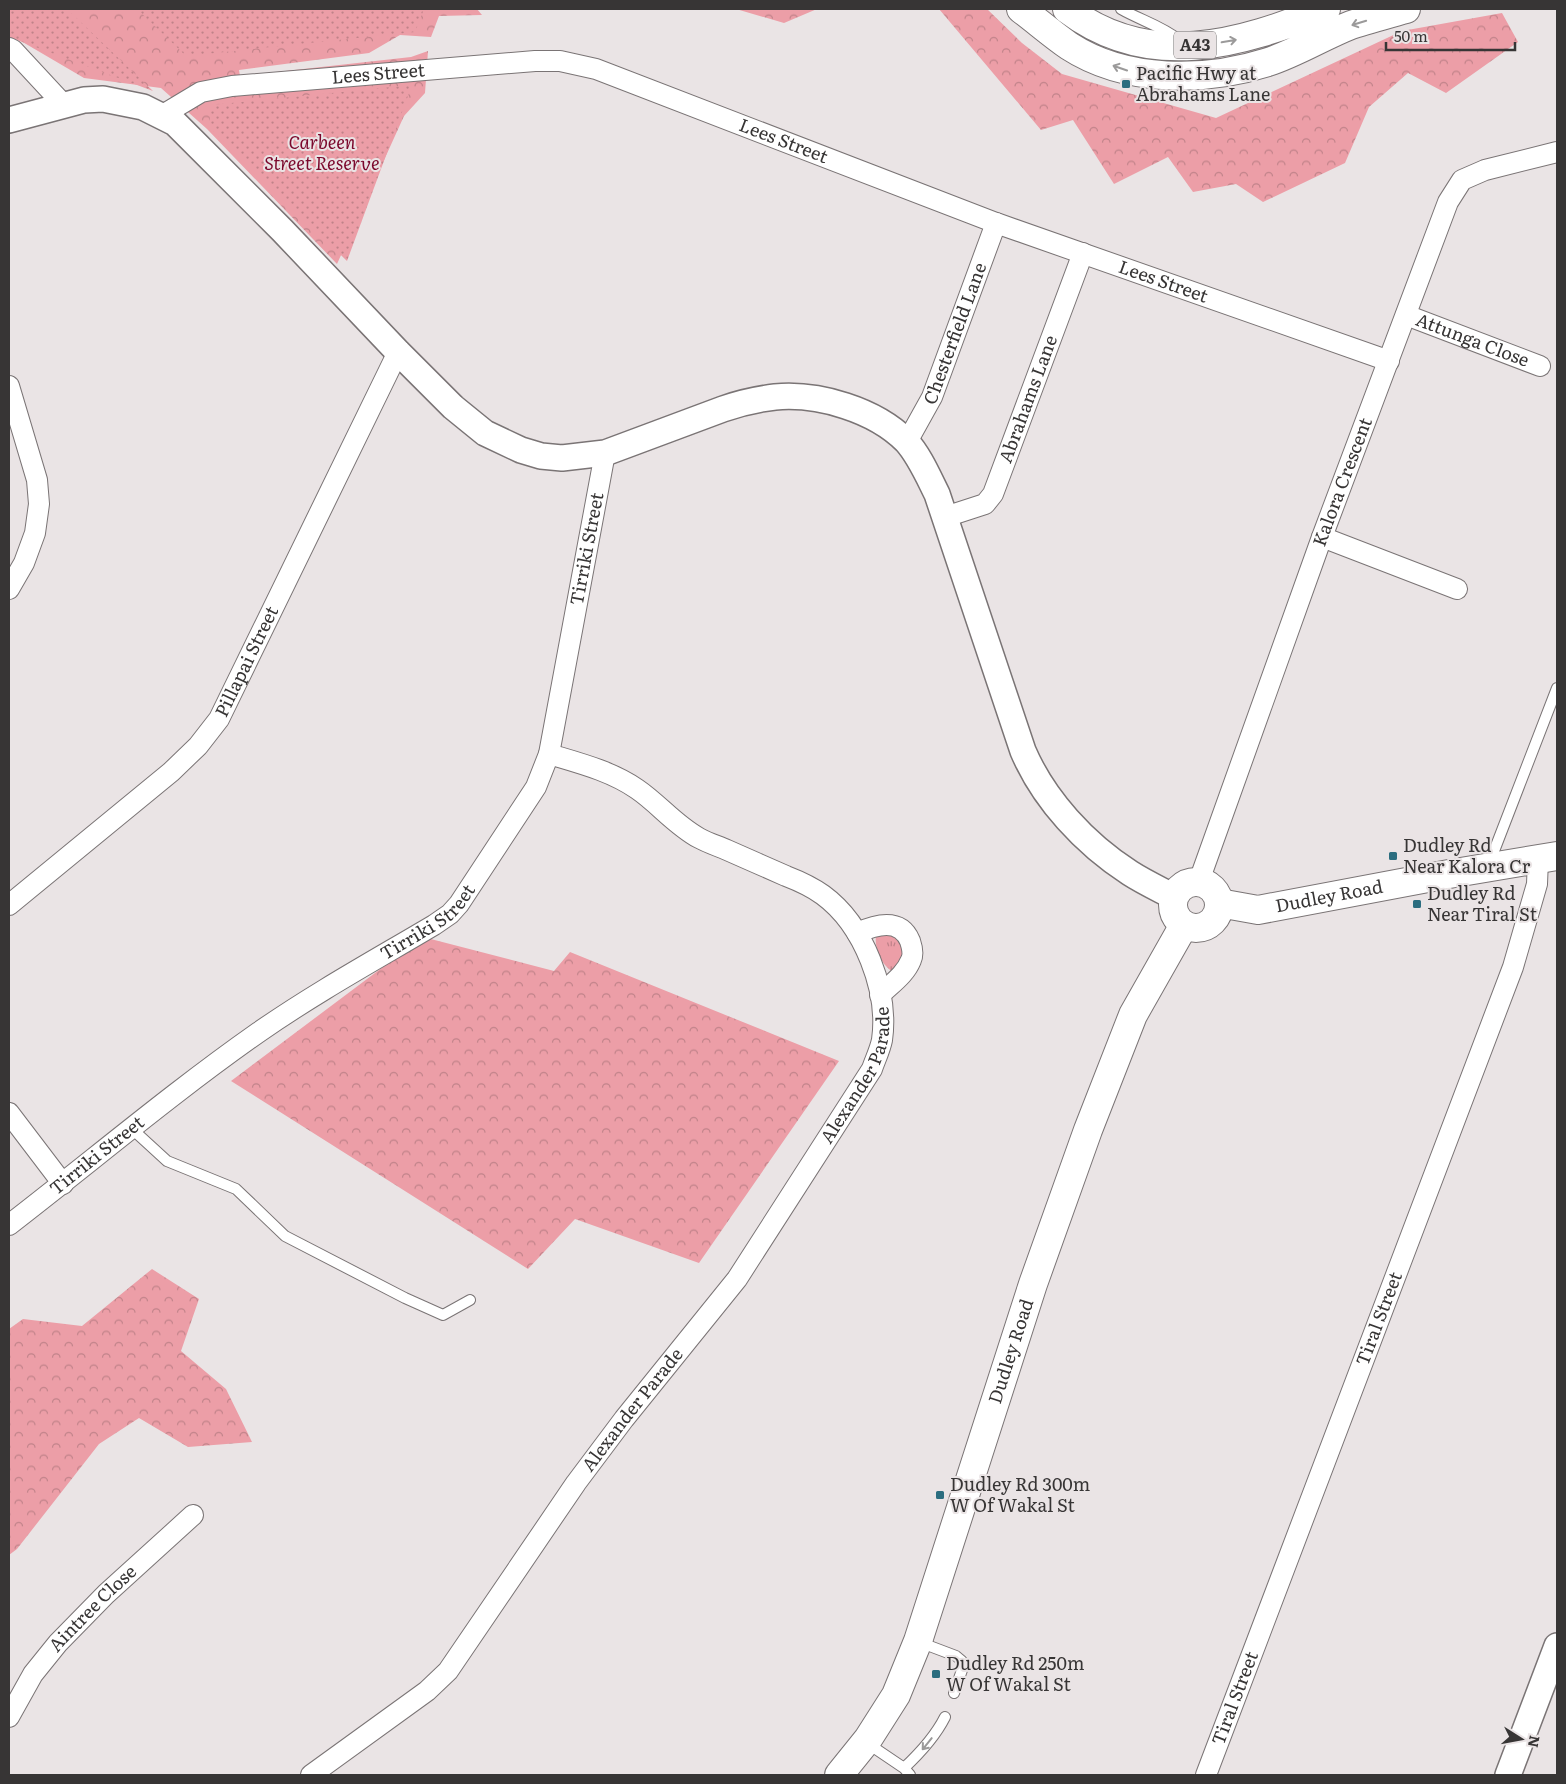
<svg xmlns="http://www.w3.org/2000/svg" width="1566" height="1784" viewBox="0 0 1566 1784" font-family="Literata,serif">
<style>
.grass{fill:url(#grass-tufts)}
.forest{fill:url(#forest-crowns)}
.park{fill:url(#park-dots)}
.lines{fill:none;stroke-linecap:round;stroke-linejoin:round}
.service-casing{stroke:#7a7475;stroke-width:12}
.minor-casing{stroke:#7a7475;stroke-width:22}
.tertiary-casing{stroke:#7a7475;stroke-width:28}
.secondary-casing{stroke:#7a7475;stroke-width:30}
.trunk-casing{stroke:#7a7475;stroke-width:30}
.service{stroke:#fff;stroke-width:10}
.minor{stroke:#fff;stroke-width:20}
.tertiary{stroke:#fff;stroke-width:25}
.secondary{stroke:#fff;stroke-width:28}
.trunk{stroke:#fff;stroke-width:28}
.oneway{stroke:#9b9a9a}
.poi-dot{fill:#2b6d7f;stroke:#eae4e5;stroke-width:2}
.labels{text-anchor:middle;stroke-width:4;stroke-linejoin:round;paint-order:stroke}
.shield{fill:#eae4e5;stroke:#6d6a6a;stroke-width:1}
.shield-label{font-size:16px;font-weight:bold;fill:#373535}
.street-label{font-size:18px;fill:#373535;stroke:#eae4e5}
.poi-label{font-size:18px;fill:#373535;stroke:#eae4e5;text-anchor:start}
.park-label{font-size:18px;font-style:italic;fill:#7b082c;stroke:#eae4e5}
</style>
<defs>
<pattern id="grass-tufts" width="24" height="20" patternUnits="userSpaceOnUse" patternTransform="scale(1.25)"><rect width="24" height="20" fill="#ec9ea7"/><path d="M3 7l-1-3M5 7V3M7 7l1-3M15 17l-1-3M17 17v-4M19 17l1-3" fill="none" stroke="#c08289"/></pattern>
<pattern id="forest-crowns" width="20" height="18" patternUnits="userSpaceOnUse" patternTransform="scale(1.25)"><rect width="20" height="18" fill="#ec9ea7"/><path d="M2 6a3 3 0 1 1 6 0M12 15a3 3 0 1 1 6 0" fill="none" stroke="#c08289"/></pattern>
<pattern id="park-dots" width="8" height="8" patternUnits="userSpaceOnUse" patternTransform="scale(1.25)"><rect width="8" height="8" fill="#ec9ea7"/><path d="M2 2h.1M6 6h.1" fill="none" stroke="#c08289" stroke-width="1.8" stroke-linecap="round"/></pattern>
</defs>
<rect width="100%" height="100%" fill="#eae4e5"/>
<path class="grass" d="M 882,933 L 898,936 L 905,954 L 892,971 C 882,966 874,947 876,936 Z"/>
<path class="forest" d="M 9,9 L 477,9 L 482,15 L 439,16 L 431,37 L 400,35 L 369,53 L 239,70 L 240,76 L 411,57 L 428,51 L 425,93 L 404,116 L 337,264 L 207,129 L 161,88 L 84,78 L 9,34 Z
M 736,9 L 817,9 L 784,23 Z
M 939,9 L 987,9 L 1022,43 L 1062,74 L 1216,118 L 1402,31 L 1502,13 L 1518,42 L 1446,93 L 1408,73 L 1369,107 L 1345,163 L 1263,202 L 1236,184 L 1193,192 L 1168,157 L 1114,184 L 1073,120 L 1041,130 Z
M 423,937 L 554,971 L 570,952 L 839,1061 L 699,1263 L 575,1219 L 528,1269 L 231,1081 Z
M 152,1269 L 199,1299 L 181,1351 L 226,1389 L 252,1442 L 188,1447 L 139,1418 L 99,1444 L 17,1549 L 9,1555 L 9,1329 L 23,1319 L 82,1326 Z"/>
<path class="park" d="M 9,9 L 67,9 L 153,91 L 9,37 Z
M 137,9 L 424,9 L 415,32 L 186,56 Z
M 412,85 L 347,261 L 209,127 L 211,105 Z"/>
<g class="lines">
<defs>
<path id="service" d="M 1121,9 C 1140,20 1162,26 1179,40
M 1489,864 L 1557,688
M 131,1128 L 167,1161 L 236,1189 L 285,1236 L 405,1298 L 443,1315 L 470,1300
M 919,1642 L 956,1656 L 962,1661 L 962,1670 L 954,1693
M 867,1743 L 904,1768 L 910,1775
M 904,1768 C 920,1753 935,1737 945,1717"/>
<g id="minor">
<path d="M 9,48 L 13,50 L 64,105"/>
<path id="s1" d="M 161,116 L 201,92 L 232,86 L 535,61 L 560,61 L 596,69 L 996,223 L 1389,361"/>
<path id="s2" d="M 1406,315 L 1540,366"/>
<path d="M 9,386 L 37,480 L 39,504 L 35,533 L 24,563 L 9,589"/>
<path id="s3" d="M 907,442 L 932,397 L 996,223"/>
<path id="s4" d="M 945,517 L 985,504 L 993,494 L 1083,253"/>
<path d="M 1322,537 L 1457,589"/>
<path id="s5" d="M 1199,881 L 1322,537 L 1448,202 L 1462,180 L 1485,170 L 1557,152"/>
<path id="s6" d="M 9,905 L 171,772 L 198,746 L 219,719 L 398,352"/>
<path d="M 857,933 C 875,925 900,917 910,941 C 912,947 914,954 911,960 C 905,975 891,984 880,995"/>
<path d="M 9,1113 L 63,1184"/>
<path id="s7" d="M 9,1225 C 92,1161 172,1093 259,1032 C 315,993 375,960 434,925 L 450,914 L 459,904 L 536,787 L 549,754 L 605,453"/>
<path id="s8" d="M 9,1717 L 33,1674 L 58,1643 L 106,1594 L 193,1515"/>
<path id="s9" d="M 311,1775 L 427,1691 L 448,1671 L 576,1483 L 624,1419 L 737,1279 L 872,1069 C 875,1060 880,1050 882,1040 C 889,991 864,925 823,895 C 812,887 799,881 786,876 C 766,867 747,859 727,850 C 718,846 708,843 699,838 C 675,825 659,804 637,789 C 611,771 579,763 549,754"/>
<path id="s10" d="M 1206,1775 L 1513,967 L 1537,884 L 1538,859"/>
</g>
<path id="tertiary" d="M 9,120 L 84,100 L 103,99 L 143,107 L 175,123 L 282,230 L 398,352 L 453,407 L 485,433 L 521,450 L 541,456 L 562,458 L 605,453 L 723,409 C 740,403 758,399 775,397 C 819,393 875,410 906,441 C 919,455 928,476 937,494 L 1023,751 C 1044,800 1085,844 1130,873 C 1144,882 1159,889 1174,897
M 1508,1775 L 1557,1646"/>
<g id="secondary">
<circle cx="1196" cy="905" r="23"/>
<path id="s11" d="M 1219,903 L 1258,910 L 1449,874 L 1557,856"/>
<path id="s12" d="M 839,1775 L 868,1739 L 896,1695 L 918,1641 L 1033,1284 L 1088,1130 L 1133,1015 L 1184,925"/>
</g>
<path id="trunk" d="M 1021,9 C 1037,21 1053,35 1069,46 C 1126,83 1205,82 1268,62 C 1296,53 1323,36 1351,25 C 1369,19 1388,14 1406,9
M 1067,9 C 1149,71 1239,45 1326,9"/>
</defs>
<use href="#service" class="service-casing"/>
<use href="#minor" class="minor-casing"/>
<use href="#tertiary" class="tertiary-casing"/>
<use href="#secondary" class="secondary-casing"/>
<use href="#trunk" class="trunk-casing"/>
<use href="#service" class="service"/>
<use href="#minor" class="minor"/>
<use href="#tertiary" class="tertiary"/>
<use href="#secondary" class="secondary"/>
<use href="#trunk" class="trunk"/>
</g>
<defs><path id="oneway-shaft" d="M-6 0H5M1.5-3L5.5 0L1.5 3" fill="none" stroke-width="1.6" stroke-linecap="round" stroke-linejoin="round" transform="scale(1.25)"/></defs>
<g class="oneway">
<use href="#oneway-shaft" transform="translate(1359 23) rotate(163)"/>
<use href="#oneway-shaft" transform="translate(1229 41) rotate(-10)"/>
<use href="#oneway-shaft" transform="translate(1120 68) rotate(-161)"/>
<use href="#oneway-shaft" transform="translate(927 1744) rotate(129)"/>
</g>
<g class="poi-dot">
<rect x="1121" y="79" width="10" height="10" rx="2.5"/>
<rect x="1388" y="851" width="10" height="10" rx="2.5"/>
<rect x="1412" y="899" width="10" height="10" rx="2.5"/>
<rect x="935" y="1490" width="10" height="10" rx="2.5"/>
<rect x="931" y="1669" width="10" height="10" rx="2.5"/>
</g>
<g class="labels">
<rect class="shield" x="1174" y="31.5" width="42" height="27" rx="4"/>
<g class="shield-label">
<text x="1195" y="51">A43</text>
</g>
<g class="street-label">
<text dy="6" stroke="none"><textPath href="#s1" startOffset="225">Lees Street</textPath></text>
<text dy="6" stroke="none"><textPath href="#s1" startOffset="645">Lees Street</textPath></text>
<text dy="6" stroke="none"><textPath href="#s1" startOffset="1050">Lees Street</textPath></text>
<text dy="6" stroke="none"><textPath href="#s3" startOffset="119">Chesterfield Lane</textPath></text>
<text dy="6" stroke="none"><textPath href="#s2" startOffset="71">Attunga Close</textPath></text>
<text dy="6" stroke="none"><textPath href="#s4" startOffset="156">Abrahams Lane</textPath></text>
<text dy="6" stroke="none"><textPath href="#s5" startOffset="424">Kalora Crescent</textPath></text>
<text dy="6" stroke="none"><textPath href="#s7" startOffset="938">Tirriki Street</textPath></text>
<text dy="6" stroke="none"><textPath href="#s6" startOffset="345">Pillapai Street</textPath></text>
<text dy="6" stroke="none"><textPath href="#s11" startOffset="112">Dudley Road</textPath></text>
<text dy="6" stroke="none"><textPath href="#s7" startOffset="518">Tirriki Street</textPath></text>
<text dy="6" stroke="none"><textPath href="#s9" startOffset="898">Alexander Parade</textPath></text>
<text dy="6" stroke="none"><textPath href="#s7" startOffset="112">Tirriki Street</textPath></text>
<text dy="6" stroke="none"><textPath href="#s10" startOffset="488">Tiral Street</textPath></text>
<text dy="6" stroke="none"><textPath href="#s12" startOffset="461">Dudley Road</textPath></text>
<text dy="6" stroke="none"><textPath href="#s9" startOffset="492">Alexander Parade</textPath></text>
<text dy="6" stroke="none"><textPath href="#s8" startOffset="138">Aintree Close</textPath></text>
<text dy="6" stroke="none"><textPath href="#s10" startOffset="82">Tiral Street</textPath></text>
</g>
<g class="poi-label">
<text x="1136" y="80">Pacific Hwy at<tspan x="1136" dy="21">Abrahams Lane</tspan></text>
<text x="1403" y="852">Dudley Rd<tspan x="1403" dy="21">Near Kalora Cr</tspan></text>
<text x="1427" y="900">Dudley Rd<tspan x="1427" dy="21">Near Tiral St</tspan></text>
<text x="950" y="1491">Dudley Rd 300m<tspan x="950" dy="21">W Of Wakal St</tspan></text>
<text x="946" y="1670">Dudley Rd 250m<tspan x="946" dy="21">W Of Wakal St</tspan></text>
</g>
<g class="park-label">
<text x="322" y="149">Carbeen<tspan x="322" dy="21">Street Reserve</tspan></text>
</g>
</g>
<rect width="1566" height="1784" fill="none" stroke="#373535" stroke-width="20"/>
<g transform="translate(1521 1739) rotate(101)" stroke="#eae4e5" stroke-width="4" paint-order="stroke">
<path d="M0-4L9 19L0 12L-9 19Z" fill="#373535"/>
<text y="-8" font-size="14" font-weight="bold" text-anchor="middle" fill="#373535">N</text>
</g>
<path d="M1386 42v8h129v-8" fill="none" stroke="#373535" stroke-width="2.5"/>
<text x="1394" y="42" font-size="15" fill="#373535" stroke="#eae4e5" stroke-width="4" paint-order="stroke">50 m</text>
</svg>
